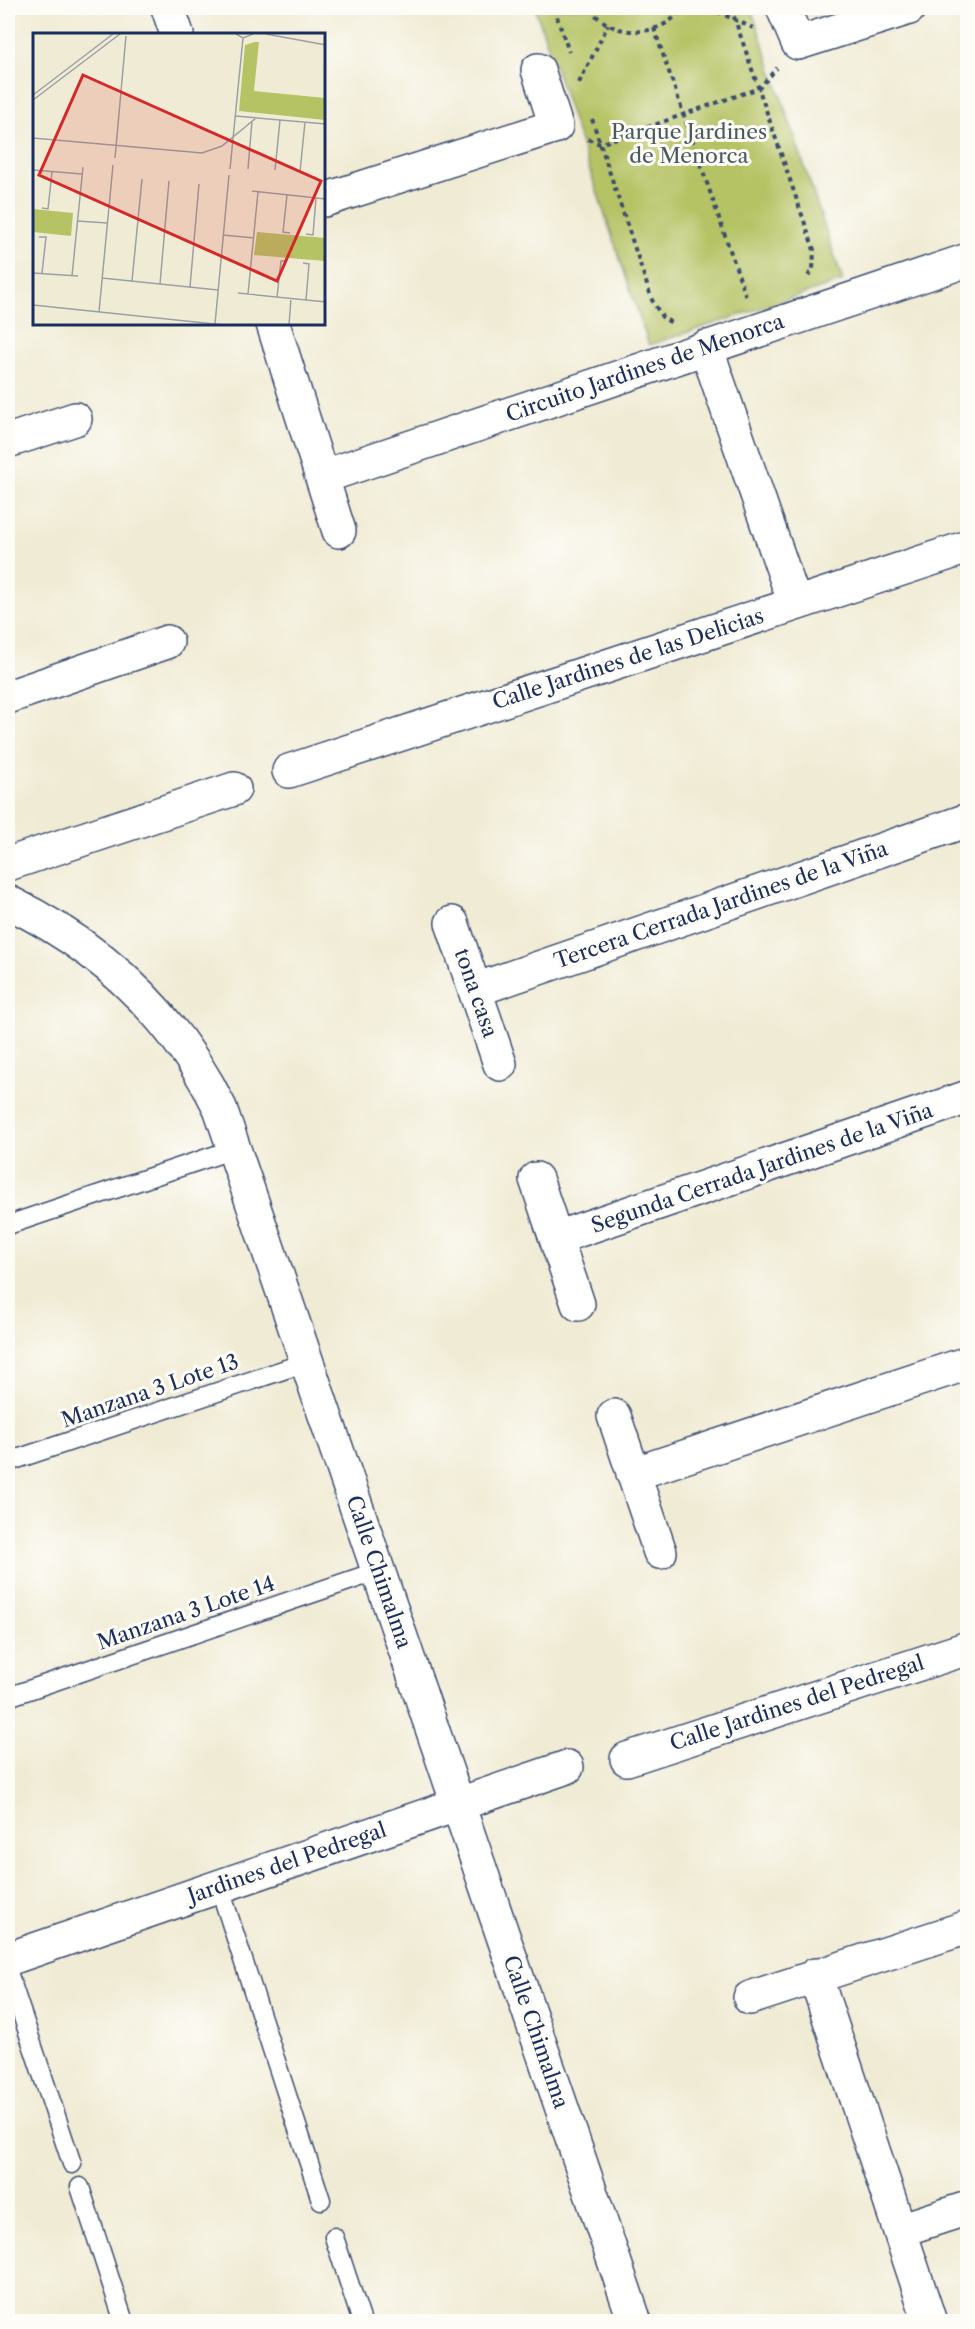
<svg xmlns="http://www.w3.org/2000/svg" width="975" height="2329" viewBox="0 0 975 2329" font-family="'Libre Caslon Text',serif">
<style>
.green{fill:#b6c365;stroke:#687962;stroke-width:1.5}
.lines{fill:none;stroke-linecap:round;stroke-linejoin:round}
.service-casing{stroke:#3b4b70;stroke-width:21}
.minor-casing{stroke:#3b4b70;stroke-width:36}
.path{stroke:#3b4b70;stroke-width:4;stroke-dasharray:4.5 4.5;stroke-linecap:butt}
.service{stroke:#fff;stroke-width:18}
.minor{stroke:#fff;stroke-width:33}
.labels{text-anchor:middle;stroke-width:6;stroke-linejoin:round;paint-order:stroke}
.park-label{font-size:21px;fill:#4a5b60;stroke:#fdfcf7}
.street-label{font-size:21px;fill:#1b2f5e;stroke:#fdfcf7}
.inset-road{fill:none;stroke:#9ba0a5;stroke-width:1.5}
.view{fill:#d62828;fill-opacity:0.15;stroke:#d62828;stroke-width:3}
.inset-edge{fill:none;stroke:#1b2f5e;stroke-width:3}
</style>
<rect width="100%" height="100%" fill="#fdfcf7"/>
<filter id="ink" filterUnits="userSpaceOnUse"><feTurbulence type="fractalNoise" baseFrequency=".0167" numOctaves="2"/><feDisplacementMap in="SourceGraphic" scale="12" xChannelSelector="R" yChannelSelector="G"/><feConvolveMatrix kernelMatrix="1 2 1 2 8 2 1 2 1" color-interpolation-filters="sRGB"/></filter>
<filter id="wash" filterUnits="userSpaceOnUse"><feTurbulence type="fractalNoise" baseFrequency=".008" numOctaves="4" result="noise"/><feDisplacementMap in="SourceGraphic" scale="24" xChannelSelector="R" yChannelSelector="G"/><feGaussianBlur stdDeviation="1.35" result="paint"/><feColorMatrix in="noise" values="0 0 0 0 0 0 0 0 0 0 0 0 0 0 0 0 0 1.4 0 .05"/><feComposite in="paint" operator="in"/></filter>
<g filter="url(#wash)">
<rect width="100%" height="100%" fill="#f0ebd4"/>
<path class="green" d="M 535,8 L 751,8 L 843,281 L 649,345 Z"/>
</g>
<g filter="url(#ink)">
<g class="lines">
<defs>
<path id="service" d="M 8,1225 L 234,1149
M 8,1462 L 307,1362
M 8,1697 L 378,1571
M 219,1886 L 321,2200
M 8,1972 L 72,2164
M 80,2187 L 124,2322
M 334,2237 L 362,2322"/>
<path id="minor" d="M 168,8 L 177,34
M 783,8 L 798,43 L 909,8
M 324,200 L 556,126 L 538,70
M 273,324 L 339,531
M 706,347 L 795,604
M 8,441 L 75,419
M 322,477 L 968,260
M 8,697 L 167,642
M 289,771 L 968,547
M 8,864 L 234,789
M 8,902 C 101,947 174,1015 220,1108 L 635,2322
M 452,923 L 500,1064
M 475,990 L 968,820
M 536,1179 L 578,1304
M 556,1238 L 968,1097
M 614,1416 L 660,1552
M 633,1474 L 968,1363
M 627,1759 L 968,1648
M 8,1959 L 567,1767
M 815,1975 L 930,2322
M 750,1998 L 968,1927
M 900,2230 L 968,2208"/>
</defs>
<use href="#service" class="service-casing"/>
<use href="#minor" class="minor-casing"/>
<path class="path" d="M 554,8 L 569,52
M 590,8 C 610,39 662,39 682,8
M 709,8 L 753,28
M 731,8 L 814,250 L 813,270 L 807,277
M 654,28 L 747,300
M 579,83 L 608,25
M 592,119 L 652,300 L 662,317 L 673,324
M 588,139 L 600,144 L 759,88 L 777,68"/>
<use href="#service" class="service"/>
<use href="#minor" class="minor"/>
</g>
</g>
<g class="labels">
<g class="park-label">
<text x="689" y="139">Parque Jardines<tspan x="689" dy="24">de Menorca</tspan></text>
</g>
<g class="street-label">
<text transform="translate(645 368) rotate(-19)" y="7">Circuito Jardines de Menorca</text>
<text transform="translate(628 659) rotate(-18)" y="7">Calle Jardines de las Delicias</text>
<text transform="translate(721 905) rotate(-19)" y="7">Tercera Cerrada Jardines de la Viña</text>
<text transform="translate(476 993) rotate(71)" y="7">tona casa</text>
<text transform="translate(762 1168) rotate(-19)" y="7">Segunda Cerrada Jardines de la Viña</text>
<text transform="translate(150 1391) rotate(-19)" y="7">Manzana 3 Lote 13</text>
<text transform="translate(379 1572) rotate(71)" y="7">Calle Chimalma</text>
<text transform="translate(186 1613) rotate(-19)" y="7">Manzana 3 Lote 14</text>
<text transform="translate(797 1703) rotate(-18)" y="7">Calle Jardines del Pedregal</text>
<text transform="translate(287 1863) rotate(-19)" y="7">Jardines del Pedregal</text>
<text transform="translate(536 2032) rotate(71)" y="7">Calle Chimalma</text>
</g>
</g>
<g transform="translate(33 33)">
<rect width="292" height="292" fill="#f0ebd4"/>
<path d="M 222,9 L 226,9 L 221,58 L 292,65 L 292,87 L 206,78 L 212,12 ZM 0,176 L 40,180 L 38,203 L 0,199 ZM 224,199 L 292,205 L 292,228 L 221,222 Z" fill="#b6c365"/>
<path class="inset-road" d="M 203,1 L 210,5 L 220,1M 233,1 L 293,12M 0,62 L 80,1M 0,67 L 87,1M 202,83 L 293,91M 0,105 L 169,120 L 189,113 L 223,85M 82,125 L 93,3M 197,136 L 210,5M 215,136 L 219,88M 0,137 L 49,141M 242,137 L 247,87M 267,139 L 272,89M 219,158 L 293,166M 254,162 L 250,199 L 257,200M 9,175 L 15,176 L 19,139M 44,188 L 74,190M 273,201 L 280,202 L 283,165M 190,202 L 221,205M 6,204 L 13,204 L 9,240M 270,230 L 276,231 L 273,267M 0,240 L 45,243M 39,243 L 50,134M 69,245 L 185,257M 99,248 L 109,146M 127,251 L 136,148M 157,254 L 166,151M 205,260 L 293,269M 215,261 L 225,159M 244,264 L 248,228 L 254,228M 0,272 L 191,292M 66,279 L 80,132M 182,291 L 196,142M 256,292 L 258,265"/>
<path class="view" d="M 50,42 L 288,148 L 244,248 L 6,142 Z"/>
<rect width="292" height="292" class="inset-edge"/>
</g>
<rect width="975" height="2329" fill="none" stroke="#fdfcf7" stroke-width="30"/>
</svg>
